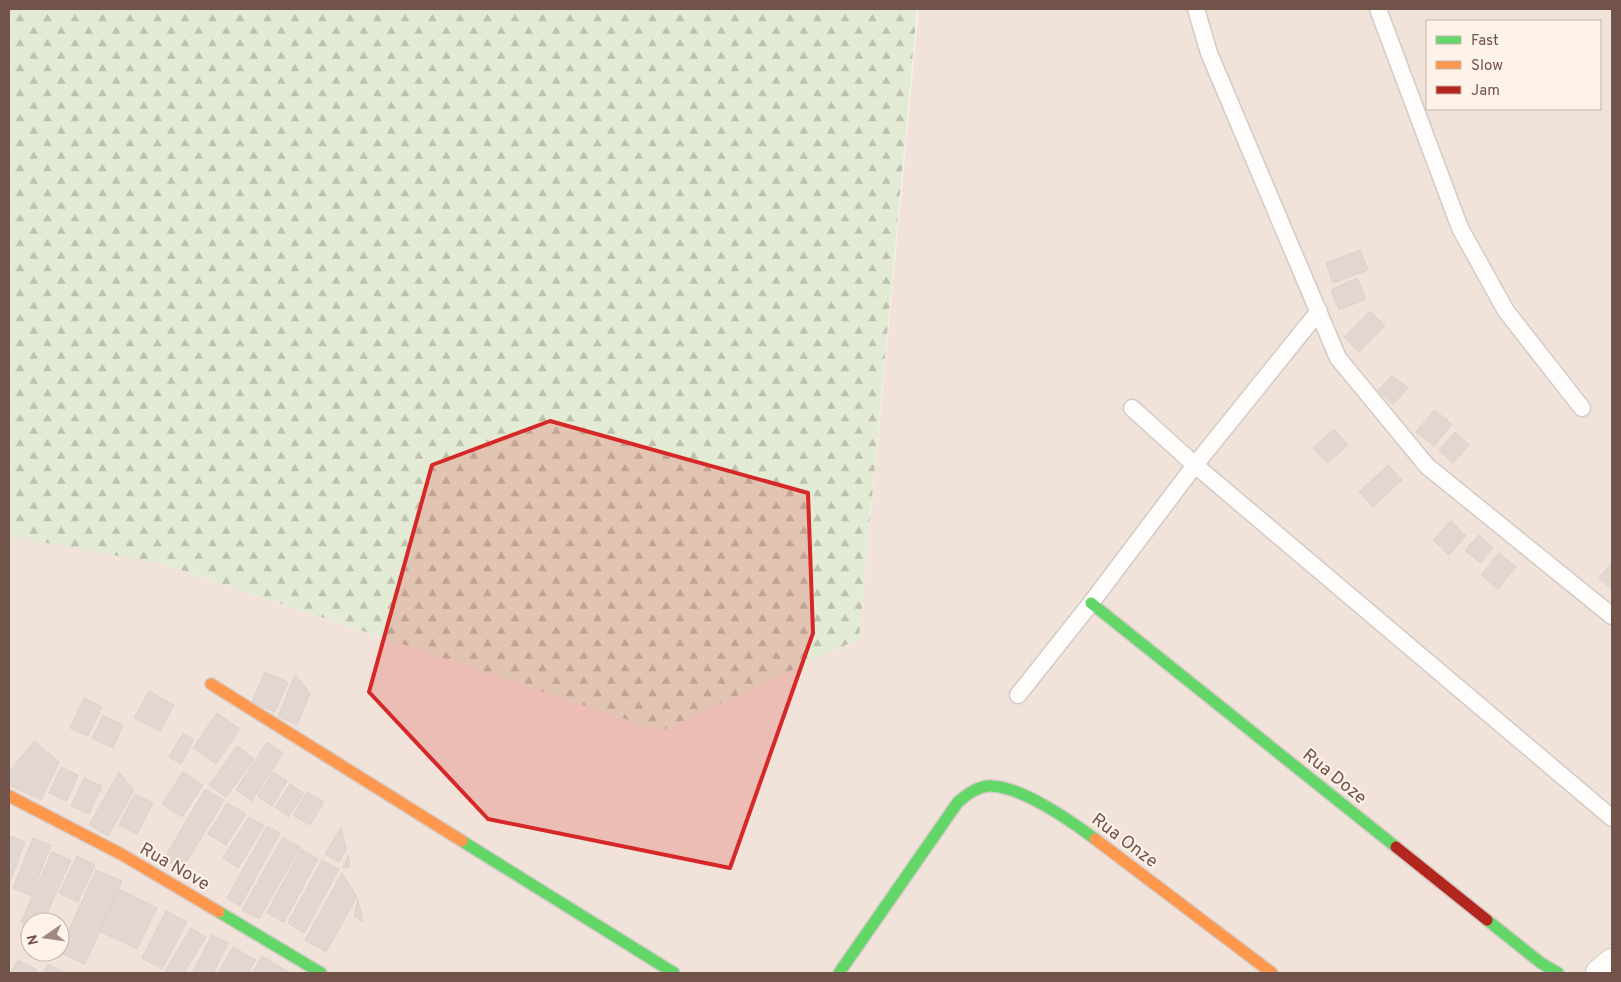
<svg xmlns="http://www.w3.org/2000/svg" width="1621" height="982" viewBox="0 0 1621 982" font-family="Overpass,sans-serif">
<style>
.residential{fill:#f1e3d9;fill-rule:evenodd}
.forest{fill:url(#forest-firs)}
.building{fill:#e2d6d0;stroke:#ded1cb}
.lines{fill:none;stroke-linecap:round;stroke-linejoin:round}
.lane-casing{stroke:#d4cac6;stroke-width:19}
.street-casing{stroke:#d4cac6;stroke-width:30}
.fast-casing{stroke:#d4cac6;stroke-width:14}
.slow-casing{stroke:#d4cac6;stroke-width:14}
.jam-casing{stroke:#d4cac6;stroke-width:14}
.lane{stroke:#fefdfc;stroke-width:16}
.street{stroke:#fefdfc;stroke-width:28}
.fast{stroke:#63d668;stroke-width:11}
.slow{stroke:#ff974d;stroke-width:11}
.jam{stroke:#b3261e;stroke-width:11}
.marked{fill:#d62828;fill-opacity:0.2;stroke:#d62828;stroke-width:4;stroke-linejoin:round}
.labels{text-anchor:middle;stroke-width:4;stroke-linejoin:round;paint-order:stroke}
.street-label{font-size:18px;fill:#72534a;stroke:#fef3e8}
</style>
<defs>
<pattern id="forest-firs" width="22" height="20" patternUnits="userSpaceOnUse" patternTransform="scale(1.25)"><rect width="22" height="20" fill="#e4ebd4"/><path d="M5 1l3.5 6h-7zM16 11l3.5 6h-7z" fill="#bdc1ae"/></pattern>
</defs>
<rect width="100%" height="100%" fill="#f5efe9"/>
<path class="residential" d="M 919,9 L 1612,9 L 1612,973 L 9,973 L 9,534 L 133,554 L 661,731 L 859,639 ZM 1427,21 L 1600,21 L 1600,109 L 1427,109 ZM 30,922 L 60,922 L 60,952 L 30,952 Z"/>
<path class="forest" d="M 9,9 L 917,9 L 859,639 L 661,731 L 163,564 L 9,536 Z"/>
<path class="building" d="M 1360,250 L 1368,270 L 1333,283 L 1326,263 Z
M 1357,278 L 1366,299 L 1339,310 L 1331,290 Z
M 1370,311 L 1385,326 L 1359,352 L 1344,337 Z
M 1392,375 L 1408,388 L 1393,404 L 1378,391 Z
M 1434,410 L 1452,424 L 1434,446 L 1416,432 Z
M 1334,429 L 1348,445 L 1327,463 L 1313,448 Z
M 1455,432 L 1469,445 L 1453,463 L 1439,450 Z
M 1388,465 L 1402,480 L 1373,507 L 1359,492 Z
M 1451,521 L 1466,536 L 1449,555 L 1433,540 Z
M 1479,535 L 1493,548 L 1480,563 L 1465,550 Z
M 1499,553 L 1516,567 L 1498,589 L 1481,575 Z
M 1612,562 L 1612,589 L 1599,578 Z
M 265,672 L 288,682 L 275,712 L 252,702 Z
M 295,675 L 310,693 L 297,725 L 278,716 Z
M 149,691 L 174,705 L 160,731 L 134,718 Z
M 84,698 L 102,707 L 88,736 L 70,728 Z
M 217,713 L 240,729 L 216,764 L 193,748 Z
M 103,716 L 123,725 L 113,748 L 92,738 Z
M 183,733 L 194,740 L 181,764 L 169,757 Z
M 34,741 L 59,762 L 41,800 L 9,785 L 9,772 Z
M 267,742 L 283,753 L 252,801 L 236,790 Z
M 237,746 L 254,759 L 226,797 L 209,785 Z
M 61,767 L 78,775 L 67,801 L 49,793 Z
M 119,772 L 134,790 L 108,836 L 89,825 Z
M 183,772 L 203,785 L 182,817 L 162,804 Z
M 273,772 L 287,781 L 272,806 L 258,797 Z
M 84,778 L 102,786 L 89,814 L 71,806 Z
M 290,784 L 304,793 L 288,817 L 275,807 Z
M 205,789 L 224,800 L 182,870 L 164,859 Z
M 307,792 L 324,802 L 310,825 L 293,815 Z
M 135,794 L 153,803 L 137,834 L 119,825 Z
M 227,803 L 246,814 L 226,845 L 208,834 Z
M 249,817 L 264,826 L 238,868 L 223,858 Z
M 267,826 L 280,833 L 240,906 L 227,898 Z
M 341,827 L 346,849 L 339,862 L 325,854 Z
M 9,835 L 25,842 L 9,884 Z
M 283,837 L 300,847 L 259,919 L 242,910 Z
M 33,838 L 51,845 L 31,896 L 13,888 Z
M 301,849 L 318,859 L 284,922 L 267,913 Z
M 52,852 L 71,860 L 43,922 L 30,922 L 30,927 L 21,922 Z
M 348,855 L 350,866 L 343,868 Z
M 77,856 L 95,865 L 78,902 L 59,893 Z
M 322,860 L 339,869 L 304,933 L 288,923 Z
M 96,870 L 122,881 L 85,964 L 59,952 Z
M 342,873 L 357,897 L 326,952 L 305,940 Z
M 119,889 L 157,908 L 137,949 L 99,931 Z
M 358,899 L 363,922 L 354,916 Z
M 166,911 L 187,922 L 162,969 L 142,958 Z
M 191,928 L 206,937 L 184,973 L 164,973 Z
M 212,935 L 228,943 L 213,973 L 192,973 Z
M 233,947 L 256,960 L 248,973 L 218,973 Z
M 262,956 L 291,973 L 252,973 Z
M 18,960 L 37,970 L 35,973 L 11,973 Z
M 48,964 L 65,973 L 43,973 Z"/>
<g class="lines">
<defs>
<path id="lane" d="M 1196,9 L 1209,53 L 1338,358 L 1427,466 L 1612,616
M 1378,9 L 1460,228 L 1506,311 L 1582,408
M 1132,408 L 1195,465 L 1612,818
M 1018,695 L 1091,603 L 1195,465 L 1319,311"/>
<path id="street" d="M 1600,973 L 1612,963"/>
<path id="fast" d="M 1091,603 L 1396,847
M 462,841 L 674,973
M 219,912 L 321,973
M 1487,920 L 1541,963 L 1558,973
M 839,973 L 958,802 C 966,795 977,787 988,786 C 1018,784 1071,821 1095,839"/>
<path id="slow" d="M 211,684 L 462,841
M 9,796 L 121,854 L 219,912
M 1095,839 L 1272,973"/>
<path id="jam" d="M 1396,847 L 1487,920"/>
</defs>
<use href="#lane" class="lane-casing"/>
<use href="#street" class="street-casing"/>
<use href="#fast" class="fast-casing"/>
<use href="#slow" class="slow-casing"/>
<use href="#jam" class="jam-casing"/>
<use href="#lane" class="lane"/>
<use href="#street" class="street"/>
<use href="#fast" class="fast"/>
<use href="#slow" class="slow"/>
<use href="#jam" class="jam"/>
</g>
<path class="marked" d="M 550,421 L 808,493 L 813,633 L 730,868 L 488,819 L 369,692 L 432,465 Z"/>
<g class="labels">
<g class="street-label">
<text transform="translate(1335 776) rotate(39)" y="6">Rua Doze</text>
<text transform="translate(1125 840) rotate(37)" y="6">Rua Onze</text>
<text transform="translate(175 866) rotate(30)" y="6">Rua Nove</text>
</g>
</g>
<rect width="1621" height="982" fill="none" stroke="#72534a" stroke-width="20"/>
<rect x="1426" y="20" width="175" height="90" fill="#fef3e8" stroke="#c6b3a9"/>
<rect x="1436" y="36" width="25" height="8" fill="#63d668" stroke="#c6b3a9"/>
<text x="1471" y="45" font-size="15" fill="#72534a">Fast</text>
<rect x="1436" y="61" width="25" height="8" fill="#ff974d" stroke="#c6b3a9"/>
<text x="1471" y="70" font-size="15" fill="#72534a">Slow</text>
<rect x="1436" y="86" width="25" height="8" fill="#b3261e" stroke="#c6b3a9"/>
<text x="1471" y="95" font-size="15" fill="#72534a">Jam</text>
<g transform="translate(45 937) rotate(257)"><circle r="24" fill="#fef3e8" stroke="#c6b3a9"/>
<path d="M0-4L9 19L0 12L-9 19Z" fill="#a08a82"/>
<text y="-8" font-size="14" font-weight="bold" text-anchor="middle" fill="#72534a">N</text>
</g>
</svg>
